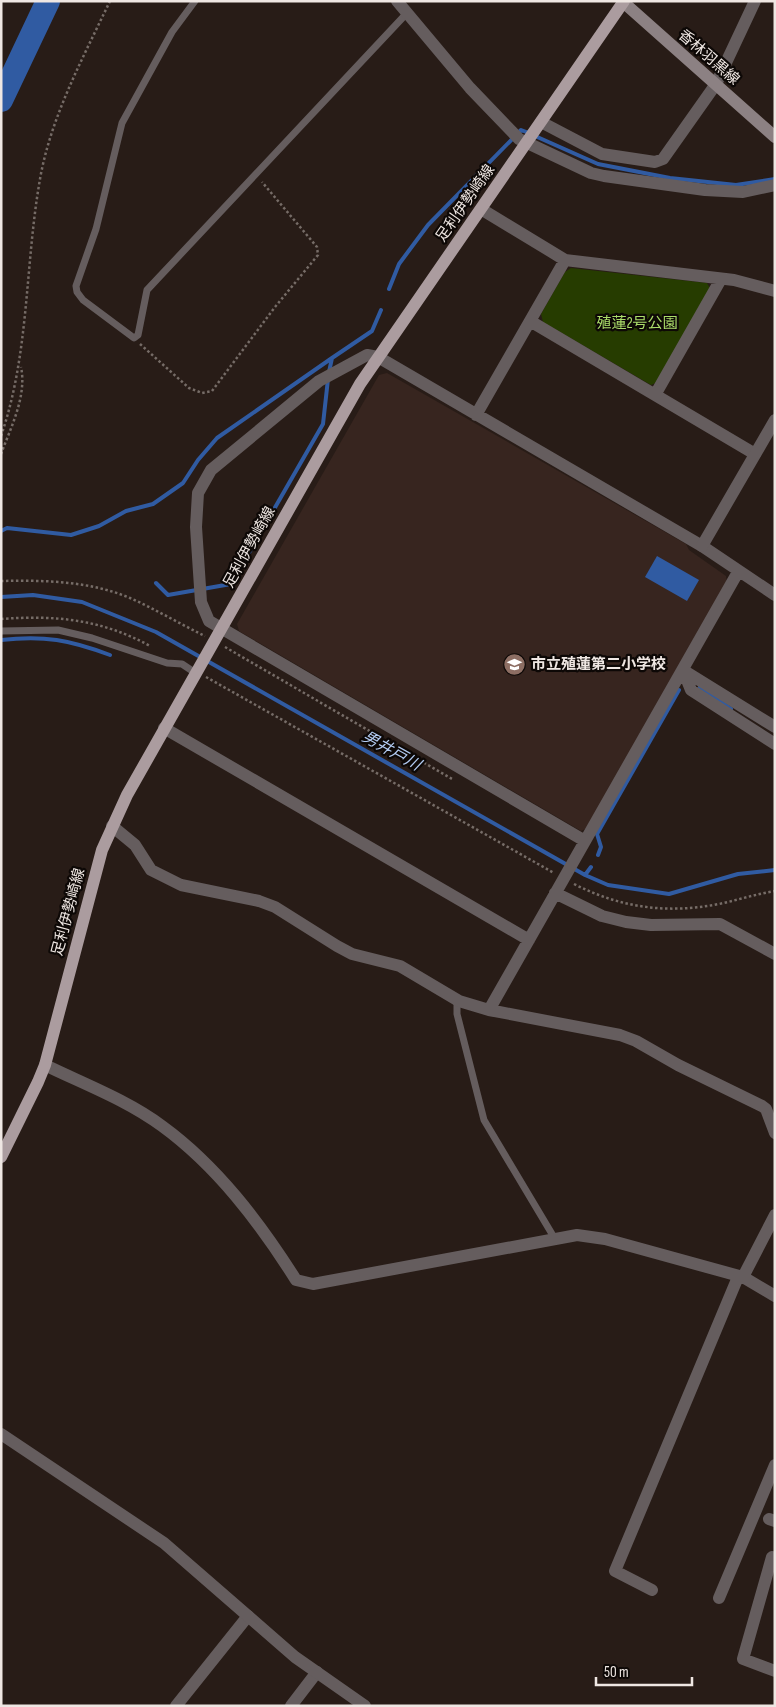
<svg xmlns="http://www.w3.org/2000/svg" width="776" height="1707" viewBox="0 0 776 1707" font-family="'Sofia Sans Condensed','Noto Sans JP',sans-serif">
<style>
.education{fill:#37251f}
.green{fill:#263c00}
.water{fill:#305ba2}
.lines{fill:none;stroke-linecap:round;stroke-linejoin:round}
.stream{stroke:#305ba2;stroke-width:4}
.river{stroke:#305ba2;stroke-width:24}
.path{stroke:#766c67;stroke-width:2.5;stroke-dasharray:2.5 2.5;stroke-linecap:butt}
.service{stroke:#655d5e;stroke-width:7}
.minor{stroke:#655d5e;stroke-width:12}
.tertiary{stroke:#655d5e;stroke-width:12}
.secondary{stroke:#8c8183;stroke-width:12}
.primary{stroke:#ab9c9f;stroke-width:12}
.labels{text-anchor:middle;stroke-width:4.5;stroke-linejoin:round;paint-order:stroke}
.street-label{font-size:15px;fill:#efe7e3;stroke:#0d0806}
.park-label{font-size:15px;fill:#abdd6a;stroke:#0d0806}
.poi-label{font-size:15px;font-weight:bold;fill:#efe7e3;stroke:#0d0806;text-anchor:start}
.water-label{font-size:16px;font-style:italic;fill:#b2cbf2;stroke:#0d0806}
</style>
<rect width="100%" height="100%" fill="#281c17"/>
<path class="education" d="M 387,373 L 686,544 L 689,550 L 726,576 L 727,584 L 587,828 L 581,831 L 239,631 L 237,624 L 379,375 Z"/>
<path class="green" d="M 571,268 L 707,283 L 711,290 L 658,382 L 651,385 L 543,322 L 541,314 L 565,272 Z"/>
<path class="water" d="M 657,556 L 699,580 L 687,601 L 645,577 Z"/>
<g class="lines">
<path class="stream" d="M 535,136 L 598,164 L 670,178 L 736,185 L 775,179
M 389,289 L 399,264 L 428,225 L 521,130 L 529,133
M 329,372 L 332,358 L 372,331 L 381,310
M 1,531 L 7,528 L 71,535 L 99,526 L 126,511 L 153,504 L 183,483 L 198,460 L 217,438 L 332,358
M 156,583 L 168,595 L 231,584 L 323,424 L 328,379
M 1,597 L 33,595 L 82,602 L 156,632 L 585,875 L 608,885 L 669,894 L 738,874 L 775,870
M 1,640 C 44,635 70,640 110,655
M 700,687 L 731,709
M 598,855 L 601,847 L 597,834 L 679,690
M 585,875 L 591,867"/>
<path class="river" d="M 1,100 L 48,1"/>
<path class="path" d="M 140,344 L 189,388 L 202,393 L 212,391 L 275,307 L 318,255 L 317,247 L 262,182
M 1,436 C 29,355 25,269 39,185 C 49,120 82,60 110,1
M 1,454 C 11,427 27,396 21,367
M 1,581 C 44,580 90,581 130,598 C 155,609 180,624 205,636
M 1,619 C 55,615 101,619 150,646
M 225,647 L 452,779
M 206,677 L 554,873
M 574,884 C 621,908 667,914 719,904 C 738,900 756,894 775,891"/>
<path class="service" d="M 195,1 L 172,32 L 122,123 L 96,229 L 76,286 L 77,292 L 83,300 L 134,338 L 138,335 L 147,290 L 407,13
M 1,631 L 58,630 L 92,638 L 167,663 L 182,664 L 197,674
M 457,1000 L 457,1014 L 484,1120 L 555,1239"/>
<path class="minor" d="M 397,1 L 470,88 L 519,139 L 591,173 L 604,176 L 705,190 L 743,192 L 775,185
M 541,122 L 602,154 L 655,162 L 663,159 L 716,84 L 755,1
M 481,209 L 565,260 L 734,280 L 775,291
M 530,321 L 755,454
M 655,395 L 721,279
M 476,415 L 565,260
M 683,670 L 691,690 L 775,744
M 683,670 L 775,727
M 164,728 L 529,940
M 112,826 L 135,845 L 151,870 L 181,885 L 259,901 L 275,907 L 337,946 L 352,954 L 400,966 L 459,1001 L 489,1010 L 620,1035 L 636,1041 L 678,1065 L 762,1106 L 766,1109 L 775,1133
M 585,841 L 209,621 L 201,602 L 196,527 L 198,493 L 211,470 L 319,381 L 367,355 L 378,357 L 702,546 L 775,595
M 555,893 L 602,916 L 626,922 L 651,925 L 720,924 L 775,954
M 489,1010 L 738,572
M 45,1065 C 84,1084 127,1100 162,1126 C 217,1166 260,1223 296,1280 L 313,1284 L 577,1235 L 605,1239 L 743,1277 L 775,1296
M 743,1277 L 775,1215
M 769,1519 L 775,1521
M 775,1558 L 772,1557 L 743,1659 L 775,1671
M 652,1590 L 615,1571 L 738,1277
M 719,1598 L 775,1465
M 176,1706 L 248,1616
M 291,1706 L 317,1672"/>
<path class="tertiary" d="M 702,546 L 775,420
M 1,1434 L 164,1543 L 295,1657 L 365,1706"/>
<path class="secondary" d="M 622,1 L 775,137"/>
<path class="primary" d="M 1,1157 L 38,1082 L 45,1065 L 102,850 L 127,795 L 360,384 L 624,1"/>
</g>
<defs>
<symbol id="school-disc" viewBox="-11 -11 22 22"><circle r="9.5" fill="#8d6e63" stroke="#0d0806"/><path d="M0-5L7-2L0 1L-7-2ZM-4 1L0 2.5L4 1V4Q0 6-4 4Z" fill="#fff"/></symbol>
</defs>
<g fill-rule="evenodd">
<use href="#school-disc" x="502" y="652" width="25" height="25"/>
</g>
<g class="labels">
<g class="street-label">
<text transform="translate(709 57) rotate(41)" y="5">香林羽黒線</text>
<text transform="translate(465 203) rotate(-55)" y="5">足利伊勢崎線</text>
<text transform="translate(249 547) rotate(-61)" y="5">足利伊勢崎線</text>
<text transform="translate(68 912) rotate(-75)" y="5">足利伊勢崎線</text>
</g>
<g class="park-label">
<text x="637" y="328">殖蓮2号公園</text>
</g>
<g class="poi-label">
<text x="531" y="669">市立殖蓮第二小学校</text>
</g>
<g class="water-label">
<text transform="translate(392 750) rotate(29)" y="6">男井戸川</text>
</g>
</g>
<rect width="776" height="1707" fill="none" stroke="#efe7e3" stroke-width="5"/>
<path d="M596 1677v8h96v-8" fill="none" stroke="#efe7e3" stroke-width="2.5"/>
<text x="604" y="1677" font-size="15" fill="#efe7e3" stroke="#0d0806" stroke-width="4" paint-order="stroke">50 m</text>
</svg>
